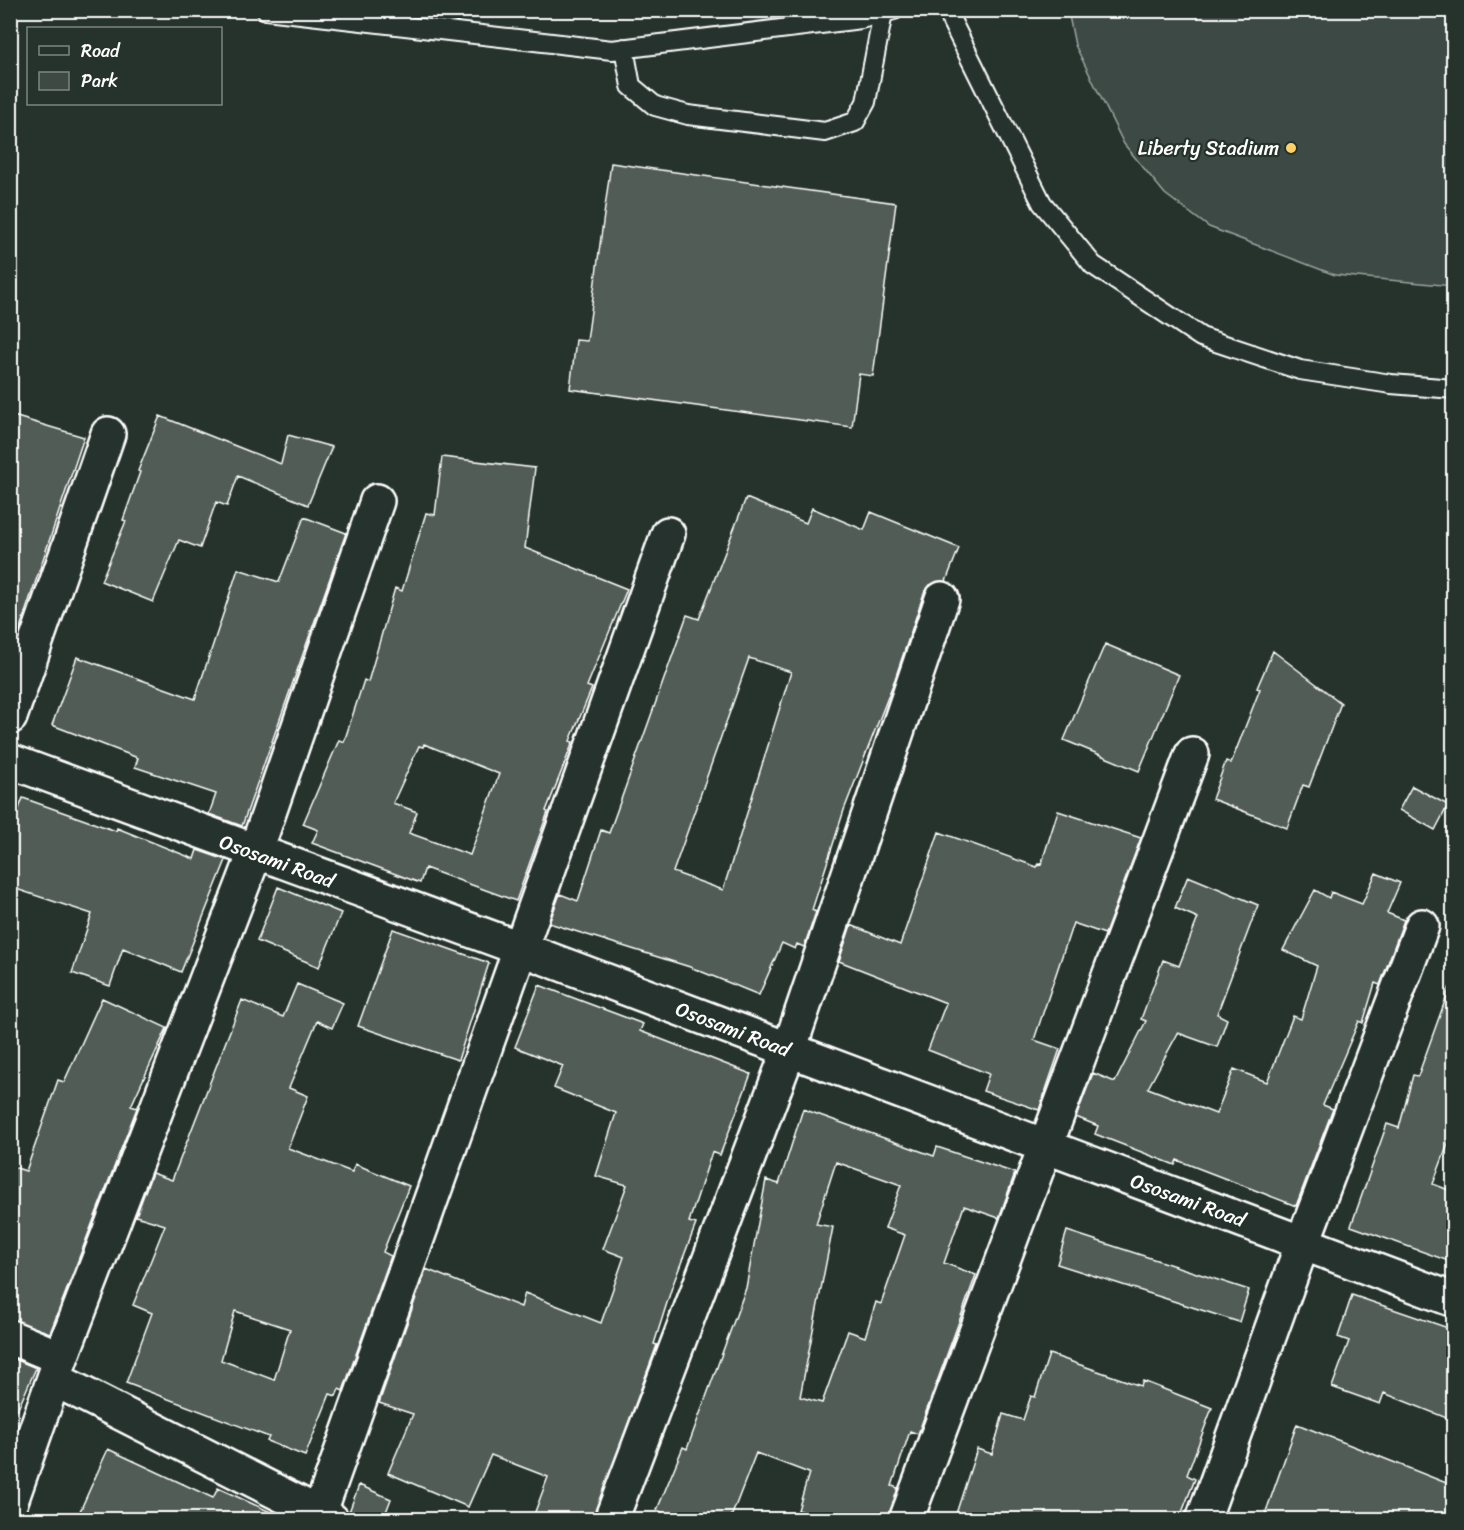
<svg xmlns="http://www.w3.org/2000/svg" width="1464" height="1530" viewBox="0 0 1464 1530" font-family="Sriracha,sans-serif">
<style>
.green{fill:#3e4944;stroke:#9ea4a2;stroke-width:1.5}
.building{fill:#515c57;stroke:#fff;stroke-width:1.5;fill-rule:evenodd}
.lines{fill:none;stroke-linecap:round;stroke-linejoin:round}
.lane-casing{stroke:#fff;stroke-width:22}
.street-casing{stroke:#fff;stroke-width:38}
.lane{stroke:#26332d;stroke-width:18}
.street{stroke:#26332d;stroke-width:33}
.poi-dot{fill:#ffd166;stroke:#26332d;stroke-width:2}
.labels{text-anchor:middle;stroke-width:4.5;stroke-linejoin:round;paint-order:stroke}
.poi-label{font-size:20px;fill:#fff;stroke:#26332d;text-anchor:end}
.street-label{font-size:20px;fill:#fff;stroke:#26332d}
</style>
<rect width="100%" height="100%" fill="#26332d"/>
<filter id="ink" filterUnits="userSpaceOnUse"><feTurbulence type="fractalNoise" baseFrequency=".0167" numOctaves="2"/><feDisplacementMap in="SourceGraphic" scale="12" xChannelSelector="R" yChannelSelector="G"/><feConvolveMatrix kernelMatrix="1 2 1 2 8 2 1 2 1" color-interpolation-filters="sRGB"/></filter>
<g filter="url(#ink)">
<path class="green" d="M 1068,11 L 1453,11 L 1453,286 L 1335,275 L 1209,227 L 1165,194 L 1124,144 L 1075,45 Z"/>
<path class="building" d="M 611,163 L 896,203 L 873,376 L 859,374 L 852,427 L 570,389 L 576,340 L 587,341 Z
M 10,415 L 84,437 L 10,658 Z
M 160,416 L 281,464 L 288,435 L 332,447 L 308,505 L 238,476 L 227,506 L 216,502 L 200,548 L 179,540 L 153,602 L 101,581 L 126,521 L 123,520 L 140,472 L 138,471 Z
M 442,457 L 535,468 L 525,548 L 627,589 L 587,686 L 592,688 L 570,741 L 573,742 L 546,811 L 548,812 L 516,901 L 425,868 L 420,883 L 312,843 L 318,830 L 303,824 L 339,740 L 344,742 L 364,680 L 368,682 L 395,588 L 402,591 L 426,513 L 435,515 ZM 424,744 L 499,774 L 470,855 L 409,833 L 417,812 L 393,803 L 419,746 L 423,747 Z
M 746,498 L 806,523 L 812,508 L 864,530 L 871,512 L 959,548 L 946,581 L 930,585 L 924,593 L 895,679 L 844,810 L 812,910 L 816,912 L 804,947 L 797,944 L 795,949 L 782,943 L 759,995 L 690,967 L 549,923 L 560,894 L 578,901 L 601,830 L 609,833 L 687,615 L 699,619 ZM 749,658 L 791,672 L 723,890 L 673,872 Z
M 304,517 L 346,533 L 242,826 L 209,814 L 216,794 L 135,767 L 138,758 L 52,725 L 77,657 L 195,699 L 238,569 L 279,582 Z
M 1105,644 L 1179,675 L 1139,771 L 1064,740 Z
M 1273,651 L 1341,703 L 1309,787 L 1303,785 L 1287,828 L 1212,799 L 1226,761 L 1231,763 L 1260,689 L 1257,688 Z
M 1412,786 L 1448,805 L 1435,830 L 1399,810 Z
M 23,798 L 116,831 L 117,828 L 194,859 L 197,850 L 226,860 L 181,972 L 123,948 L 110,986 L 72,973 L 92,914 L 10,887 L 10,832 Z
M 1058,811 L 1141,838 L 1105,934 L 1073,923 L 1034,1040 L 1060,1049 L 1039,1110 L 983,1091 L 989,1074 L 928,1050 L 946,1003 L 839,961 L 851,925 L 900,945 L 939,832 L 1037,867 L 1039,864 L 1041,865 Z
M 1376,873 L 1400,883 L 1387,913 L 1404,920 L 1380,985 L 1375,983 L 1363,1023 L 1359,1021 L 1323,1105 L 1333,1109 L 1296,1206 L 1177,1160 L 1175,1165 L 1095,1134 L 1098,1126 L 1076,1117 L 1093,1073 L 1115,1082 L 1146,1021 L 1141,1019 L 1163,960 L 1179,966 L 1198,918 L 1175,908 L 1188,876 L 1258,905 L 1217,1014 L 1227,1019 L 1217,1047 L 1178,1033 L 1148,1088 L 1216,1114 L 1234,1069 L 1267,1082 L 1293,1016 L 1301,1019 L 1317,966 L 1283,950 L 1315,890 L 1329,898 L 1331,892 L 1362,904 Z
M 278,887 L 341,913 L 319,967 L 257,941 Z
M 393,929 L 489,963 L 458,1060 L 358,1026 Z
M 297,984 L 343,1003 L 332,1028 L 317,1021 L 289,1088 L 308,1096 L 288,1148 L 352,1172 L 355,1164 L 409,1186 L 383,1252 L 391,1256 L 343,1391 L 339,1389 L 336,1396 L 330,1394 L 305,1456 L 267,1441 L 269,1437 L 126,1383 L 152,1313 L 133,1305 L 165,1225 L 136,1216 L 152,1173 L 172,1180 L 242,1000 L 283,1017 ZM 235,1311 L 290,1329 L 274,1380 L 221,1360 Z
M 539,985 L 643,1024 L 640,1031 L 751,1074 L 720,1155 L 712,1152 L 689,1222 L 696,1224 L 672,1287 L 654,1344 L 657,1345 L 593,1520 L 532,1520 L 548,1477 L 491,1455 L 468,1507 L 388,1473 L 413,1414 L 379,1403 L 426,1269 L 521,1307 L 525,1293 L 601,1323 L 624,1257 L 603,1249 L 627,1185 L 596,1176 L 616,1113 L 554,1088 L 563,1066 L 515,1047 Z
M 1450,987 L 1454,987 L 1454,1128 L 1433,1184 L 1454,1192 L 1454,1263 L 1351,1226 L 1387,1124 L 1399,1128 L 1413,1075 L 1418,1076 Z
M 102,998 L 167,1028 L 131,1106 L 137,1108 L 50,1333 L 10,1319 L 10,1166 L 26,1171 L 58,1080 L 64,1082 Z
M 803,1109 L 934,1156 L 937,1147 L 1015,1173 L 999,1218 L 964,1206 L 944,1263 L 976,1275 L 918,1434 L 910,1431 L 892,1486 L 898,1488 L 888,1520 L 828,1520 L 798,1510 L 809,1473 L 756,1453 L 730,1520 L 678,1520 L 657,1510 L 683,1447 L 687,1449 L 746,1288 L 766,1180 L 779,1184 ZM 836,1162 L 901,1185 L 885,1228 L 905,1235 L 881,1304 L 876,1302 L 865,1337 L 848,1331 L 822,1403 L 800,1397 L 833,1227 L 816,1224 Z
M 1067,1231 L 1249,1290 L 1239,1322 L 1057,1264 Z
M 1352,1295 L 1454,1330 L 1454,1421 L 1384,1393 L 1380,1404 L 1332,1387 L 1349,1341 L 1338,1337 Z
M 1049,1354 L 1141,1386 L 1143,1381 L 1212,1408 L 1187,1475 L 1195,1479 L 1179,1520 L 954,1520 L 977,1449 L 992,1454 L 1003,1414 L 1023,1420 L 1031,1396 L 1035,1397 Z
M 10,1357 L 36,1368 L 10,1427 Z
M 1297,1424 L 1454,1486 L 1454,1520 L 1263,1520 Z
M 108,1449 L 213,1498 L 218,1488 L 288,1520 L 76,1520 Z
M 359,1485 L 391,1499 L 383,1520 L 351,1520 L 349,1512 Z"/>
<g class="lines">
<defs>
<path id="lane" d="M 266,10 L 612,50 L 861,19 L 894,10
M 949,10 L 952,22 L 1042,203 L 1093,265 L 1201,337 L 1300,370 L 1391,384 L 1454,389
M 624,48 L 631,86 L 655,106 L 688,115 L 825,132 L 855,122 L 866,102 L 883,13"/>
<path id="street" d="M 10,717 L 108,434
M 10,761 L 519,948 L 1454,1300
M 10,1337 L 61,1358
M 54,1379 L 332,1520
M 10,1504 L 61,1358 L 255,853 L 377,501
M 317,1520 L 668,534
M 611,1520 L 789,1050 L 942,599
M 906,1520 L 1192,754
M 1203,1520 L 1303,1242 L 1422,926"/>
</defs>
<use href="#lane" class="lane-casing"/>
<use href="#street" class="street-casing"/>
<use href="#lane" class="lane"/>
<use href="#street" class="street"/>
</g>
</g>
<circle class="poi-dot" cx="1291" cy="148" r="6"/>
<g class="labels">
<g class="poi-label">
<text x="1279" y="155">Liberty Stadium</text>
</g>
<g class="street-label">
<text transform="translate(277 861) rotate(20)" y="7">Ososami Road</text>
<text transform="translate(733 1029) rotate(21)" y="7">Ososami Road</text>
<text transform="translate(1188 1200) rotate(20)" y="7">Ososami Road</text>
</g>
</g>
<rect width="1464" height="1530" fill="none" stroke="#26332d" stroke-width="36"/>
<rect x="18" y="18" width="1428" height="1494" fill="none" stroke="#fff" stroke-width="2" filter="url(#ink)"/>
<rect x="27" y="27" width="195" height="78" fill="#26332d" stroke="#7d8581" stroke-width="1.5"/>
<rect x="39" y="46" width="30" height="9" fill="#26332d" stroke="#7d8581" stroke-width="1.5"/>
<text x="81" y="57" font-size="18" fill="#ffffff">Road</text>
<rect x="39" y="72" width="30" height="18" fill="#3e4944" stroke="#7d8581" stroke-width="1.5"/>
<text x="81" y="87" font-size="18" fill="#ffffff">Park</text>
</svg>
